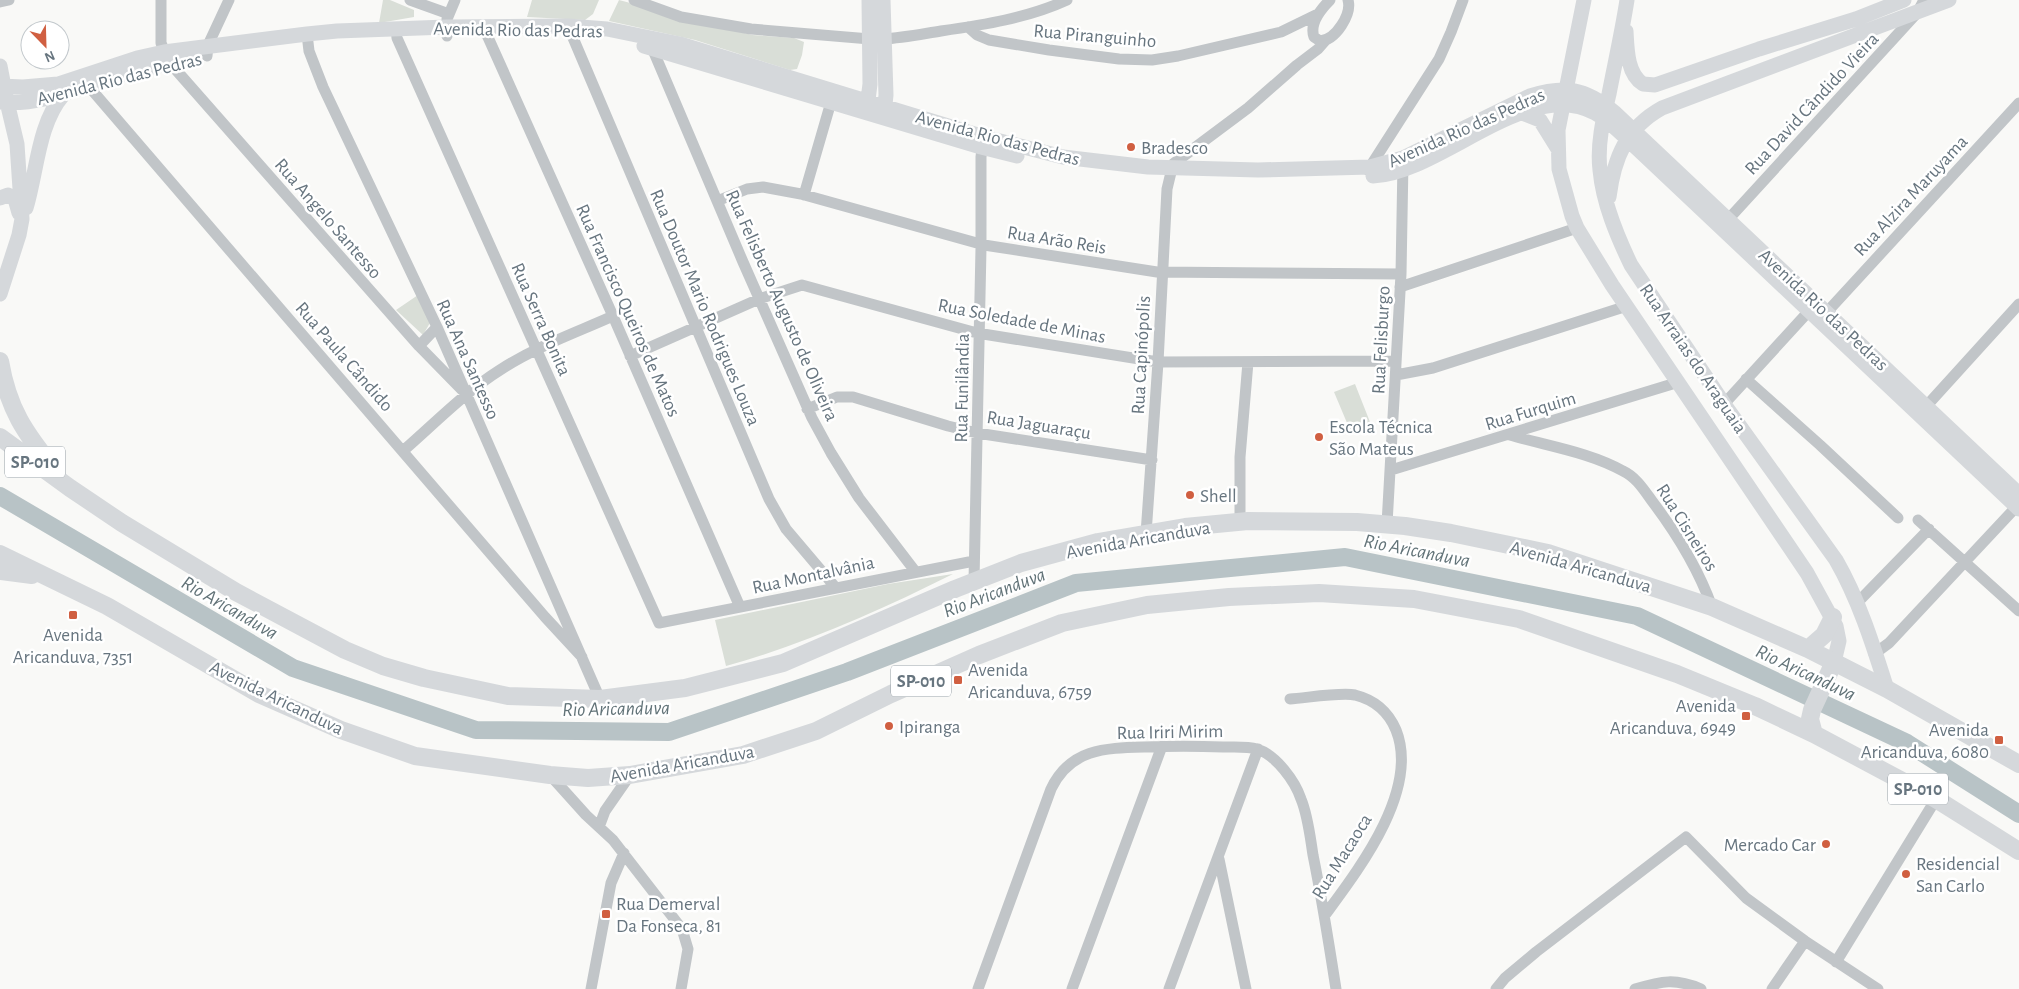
<svg xmlns="http://www.w3.org/2000/svg" width="2019" height="989" viewBox="0 0 2019 989" font-family="'Alegreya Sans',sans-serif">
<style>
.green{fill:#d9ded7}
.lines{fill:none;stroke-linecap:round;stroke-linejoin:round}
.river{stroke:#b8c3c6;stroke-width:18}
.minor{stroke:#c1c5c8;stroke-width:11}
.secondary{stroke:#d5d8db;stroke-width:15}
.trunk{stroke:#d5d8db;stroke-width:18}
.poi-dot{fill:#d05f41;stroke:#fff;stroke-width:2}
.labels{text-anchor:middle;stroke-width:5;stroke-linejoin:round;paint-order:stroke}
.shield{fill:#fff;stroke:#959ea5;stroke-width:1}
.shield-label{font-size:18px;font-weight:bold;fill:#67757f}
.street-label{font-size:19px;fill:#67757f;stroke:#fff}
.poi-label{font-size:19px;fill:#67757f;stroke:#fff;text-anchor:start}
.water-label{font-size:20px;font-style:italic;fill:#627378;stroke:#fff}
</style>
<rect width="100%" height="100%" fill="#f9f9f7"/>
<path class="green" d="M 383,0 L 390,0 L 414,10 L 414,17 L 379,23 Z
M 532,0 L 599,0 L 593,14 L 585,20 L 527,17 Z
M 619,0 L 752,35 L 794,38 L 804,42 L 802,55 L 797,69 L 790,70 L 695,40 L 609,21 Z
M 418,295 L 431,321 L 423,335 L 396,310 Z
M 1355,384 L 1370,422 L 1350,430 L 1334,392 Z
M 953,574 C 879,611 805,644 726,666 L 715,620 L 888,584 Z"/>
<g class="lines">
<path class="river" d="M 0,496 L 293,668 L 476,730 L 669,732 L 847,672 L 1076,583 L 1345,557 L 1637,616 L 1907,743 L 2019,814"/>
<path class="minor" d="M 161,0 L 161,43 L 169,62 L 419,346 L 462,390
M 410,0 L 449,14
M 634,0 L 681,17 L 751,29 L 870,39
M 1330,0 C 1321,9 1309,23 1314,37 L 1320,41 C 1336,40 1352,14 1348,0
M 0,2 L 9,0
M 487,26 L 487,35 L 613,316 L 740,607
M 568,26 L 769,499 L 786,529 L 836,588
M 968,27 L 977,35 L 989,40 L 1049,50 L 1119,59 L 1152,60 L 1178,56 L 1281,32 L 1318,14
M 396,28 L 397,38 L 659,623 L 974,561
M 307,34 L 309,51 L 323,87 L 437,327 L 600,699
M 447,36 L 447,19 L 455,0
M 883,39 C 903,38 922,34 941,31 C 983,25 1028,18 1067,0
M 650,43 L 743,262 L 812,418 L 831,453 L 859,498 L 915,571
M 207,56 L 208,45 L 229,0
M 85,82 L 545,617 L 582,657
M 1368,170 L 1439,59 L 1451,32 L 1463,0
M 804,195 L 831,102
M 717,201 L 747,189 L 763,187 L 801,194 L 984,245 L 1157,272 L 1401,274
M 1724,224 L 1896,36 L 1917,13 L 1924,0
M 1400,287 L 1577,228
M 1827,312 L 2019,103
M 419,346 L 437,327
M 630,356 L 759,299 L 802,285 L 977,333 L 1158,362 L 1396,361
M 1396,375 L 1433,368 L 1627,306
M 1746,379 L 1820,445 L 1898,518
M 1724,404 L 1809,311
M 807,409 L 837,397 L 853,397 L 948,426 L 977,433 L 1152,460
M 1921,412 L 2019,304
M 1510,435 C 1547,446 1589,452 1623,471 C 1636,477 1644,490 1652,501 C 1677,534 1698,568 1712,607
M 404,450 C 435,423 465,392 500,370 C 535,347 575,333 613,316
M 1391,470 L 1679,382
M 1918,520 L 2019,611
M 1240,522 L 1240,457 L 1248,362
M 1387,524 L 1401,274 L 1403,162
M 1146,534 L 1158,362 L 1167,189 L 1173,164 L 1248,108 L 1297,65 L 1318,49 L 1325,41
M 974,581 L 981,248 L 981,157 L 983,141
M 1857,603 L 1929,529
M 1874,654 L 1889,643 L 2019,504
M 1290,699 C 1306,698 1341,692 1355,695 C 1375,700 1388,711 1396,730 C 1420,790 1359,869 1325,915
M 550,775 L 586,815 L 613,840 L 682,929 L 688,949 L 681,989
M 599,827 L 605,811 L 630,775
M 1219,859 L 1246,989
M 1836,962 L 1936,799
M 591,989 L 611,883 L 624,853
M 978,989 L 1051,789 C 1070,749 1104,748 1144,747 C 1170,746 1197,746 1223,747 C 1234,747 1247,746 1257,749 C 1276,755 1295,781 1301,799 C 1308,816 1310,836 1313,855 C 1322,899 1329,944 1336,989
M 1072,989 L 1162,746
M 1169,989 L 1258,749
M 1496,989 L 1505,978 L 1536,952 L 1686,837 L 1746,898 L 1805,941 L 1878,989
M 1635,989 C 1662,981 1675,978 1701,989
M 1772,989 L 1805,941"/>
<path class="secondary" d="M 883,0 L 886,95 L 884,114
M 1584,0 L 1558,130 L 1559,169 L 1572,216 L 1577,228 L 1612,285 L 1807,573 L 1836,626 L 1839,641 L 1834,662
M 1627,0 C 1622,32 1615,63 1609,94 C 1603,119 1597,145 1600,170 C 1603,203 1617,236 1631,265 L 1724,404 L 1836,560 C 1859,600 1873,645 1887,689
M 1626,31 C 1627,49 1627,74 1643,84 L 1655,85 L 1759,49 L 1856,19 L 1904,0
M 644,46 L 981,147 L 1017,156
M 0,66 L 7,102 L 17,144 L 22,219 L 19,235 L 0,294
M 0,86 L 23,87 L 58,84 L 137,58 L 164,52 L 307,34 L 337,31 L 447,27 L 568,26 L 607,29 L 680,44 L 984,137 L 1063,157 L 1148,167 L 1258,170 L 1370,167 L 1403,158 L 1530,96 C 1565,85 1585,88 1614,112 L 2019,494
M 0,102 C 38,106 74,90 109,79 C 137,70 166,63 195,58
M 867,108 L 870,84 L 869,0
M 1522,113 L 1540,120 L 1558,149
M 1373,176 C 1441,173 1528,76 1595,113 C 1612,122 1627,140 1642,153 L 2019,509
M 1609,197 C 1614,158 1626,128 1662,108 L 1949,0
M 0,198 L 8,195 L 15,199 L 19,213
M 26,208 C 37,172 38,124 63,95"/>
<path class="trunk" d="M 0,361 C 8,409 25,433 55,470
M 0,437 L 70,488 L 122,523 L 236,592 L 345,650 L 383,666 L 424,678 L 508,696 L 600,699 L 685,688 L 783,663 L 955,589 L 1021,563 L 1098,542 L 1185,527 L 1248,521 L 1357,522 L 1405,526 L 1451,533 L 1548,553 L 1712,607 L 1808,649 L 1887,689 L 2019,764
M 0,554 L 107,606 L 259,694 L 341,730 L 415,756 L 550,775 L 588,778 L 630,775 L 743,755 L 816,731 L 891,694 L 979,655 L 1062,623 L 1147,605 L 1229,597 L 1319,593 L 1414,599 L 1519,619 L 1677,674 L 1755,706 L 1814,734 L 1936,799 L 2019,851
M 0,571 L 32,575
M 1808,649 L 1824,635 L 1833,617
M 1814,734 L 1810,719 L 1812,710 L 1834,662"/>
</g>
<g class="poi-dot">
<circle cx="1131" cy="147" r="5"/>
<circle cx="1319" cy="437" r="5"/>
<circle cx="1190" cy="495" r="5"/>
<rect x="68" y="610" width="10" height="10" rx="2.5"/>
<rect x="953" y="675" width="10" height="10" rx="2.5"/>
<rect x="1741" y="711" width="10" height="10" rx="2.5"/>
<circle cx="889" cy="726" r="5"/>
<rect x="1994" y="735" width="10" height="10" rx="2.5"/>
<circle cx="1826" cy="844" r="5"/>
<circle cx="1906" cy="874" r="5"/>
<rect x="601" y="909" width="10" height="10" rx="2.5"/>
</g>
<g class="labels">
<g class="shield">
<rect x="5" y="446.5" width="60" height="31" rx="4"/>
<rect x="891" y="665.5" width="60" height="31" rx="4"/>
<rect x="1888" y="773.5" width="60" height="31" rx="4"/>
</g>
<g class="shield-label">
<text x="35" y="468">SP-010</text>
<text x="921" y="687">SP-010</text>
<text x="1918" y="795">SP-010</text>
</g>
<g class="street-label">
<text transform="translate(518 29) rotate(1)" y="7">Avenida Rio das Pedras</text>
<text transform="translate(1095 35) rotate(5)" y="7">Rua Piranguinho</text>
<text transform="translate(119 78) rotate(-14)" y="7">Avenida Rio das Pedras</text>
<text transform="translate(1811 103) rotate(-47)" y="7">Rua David Cândido Vieira</text>
<text transform="translate(1466 127) rotate(-24)" y="7">Avenida Rio das Pedras</text>
<text transform="translate(998 137) rotate(15)" y="7">Avenida Rio das Pedras</text>
<text transform="translate(1910 195) rotate(-47)" y="7">Rua Alzira Maruyama</text>
<text transform="translate(329 218) rotate(49)" y="7">Rua Angelo Santesso</text>
<text transform="translate(1057 239) rotate(9)" y="7">Rua Arão Reis</text>
<text transform="translate(783 305) rotate(66)" y="7">Rua Felisberto Augusto de Oliveira</text>
<text transform="translate(706 307) rotate(67)" y="7">Rua Doutor Mario Rodrigues Louza</text>
<text transform="translate(1824 309) rotate(43)" y="7">Avenida Rio das Pedras</text>
<text transform="translate(629 310) rotate(66)" y="7">Rua Francisco Queiros de Matos</text>
<text transform="translate(542 319) rotate(66)" y="7">Rua Serra Bonita</text>
<text transform="translate(1022 320) rotate(11)" y="7">Rua Soledade de Minas</text>
<text transform="translate(1380 340) rotate(-87)" y="7">Rua Felisburgo</text>
<text transform="translate(1140 355) rotate(-87)" y="7">Rua Capinópolis</text>
<text transform="translate(345 356) rotate(49)" y="7">Rua Paula Cândido</text>
<text transform="translate(1694 358) rotate(56)" y="7">Rua Arraias do Araguaia</text>
<text transform="translate(469 359) rotate(66)" y="7">Rua Ana Santesso</text>
<text transform="translate(961 388) rotate(-89)" y="7">Rua Funilândia</text>
<text transform="translate(1530 410) rotate(-17)" y="7">Rua Furquim</text>
<text transform="translate(1039 424) rotate(9)" y="7">Rua Jaguaraçu</text>
<text transform="translate(1688 527) rotate(58)" y="7">Rua Cisneiros</text>
<text transform="translate(1138 539) rotate(-10)" y="7">Avenida Aricanduva</text>
<text transform="translate(1581 566) rotate(16)" y="7">Avenida Aricanduva</text>
<text transform="translate(813 574) rotate(-12)" y="7">Rua Montalvânia</text>
<text transform="translate(277 697) rotate(26)" y="7">Avenida Aricanduva</text>
<text transform="translate(1170 731) rotate(-1)" y="7">Rua Iriri Mirim</text>
<text transform="translate(682 763) rotate(-10)" y="7">Avenida Aricanduva</text>
<text transform="translate(1341 856) rotate(-58)" y="7">Rua Macaoca</text>
</g>
<g class="poi-label">
<text x="1141" y="154">Bradesco</text>
<text x="1329" y="433">Escola Técnica<tspan x="1329" dy="22">São Mateus</tspan></text>
<text x="1200" y="502">Shell</text>
<text x="73" y="641" text-anchor="middle">Avenida<tspan x="73" dy="22">Aricanduva, 7351</tspan></text>
<text x="968" y="676">Avenida<tspan x="968" dy="22">Aricanduva, 6759</tspan></text>
<text x="1736" y="712" text-anchor="end">Avenida<tspan x="1736" dy="22">Aricanduva, 6949</tspan></text>
<text x="899" y="733">Ipiranga</text>
<text x="1989" y="736" text-anchor="end">Avenida<tspan x="1989" dy="22">Aricanduva, 6080</tspan></text>
<text x="1816" y="851" text-anchor="end">Mercado Car</text>
<text x="1916" y="870">Residencial<tspan x="1916" dy="22">San Carlo</tspan></text>
<text x="616" y="910">Rua Demerval<tspan x="616" dy="22">Da Fonseca, 81</tspan></text>
</g>
<g class="water-label">
<text transform="translate(1417 550) rotate(11)" y="7">Rio Aricanduva</text>
<text transform="translate(994 592) rotate(-21)" y="7">Rio Aricanduva</text>
<text transform="translate(230 607) rotate(30)" y="7">Rio Aricanduva</text>
<text transform="translate(1806 672) rotate(25)" y="7">Rio Aricanduva</text>
<text transform="translate(616 708) rotate(-1)" y="7">Rio Aricanduva</text>
</g>
</g>
<g transform="translate(45 45) rotate(157)"><circle r="24" fill="#ffffff" stroke="#c2c8cc"/>
<path d="M0-4L9 19L0 12L-9 19Z" fill="#d05f41"/>
<text y="-8" font-size="14" font-weight="bold" text-anchor="middle" fill="#67757f">N</text>
</g>
</svg>
